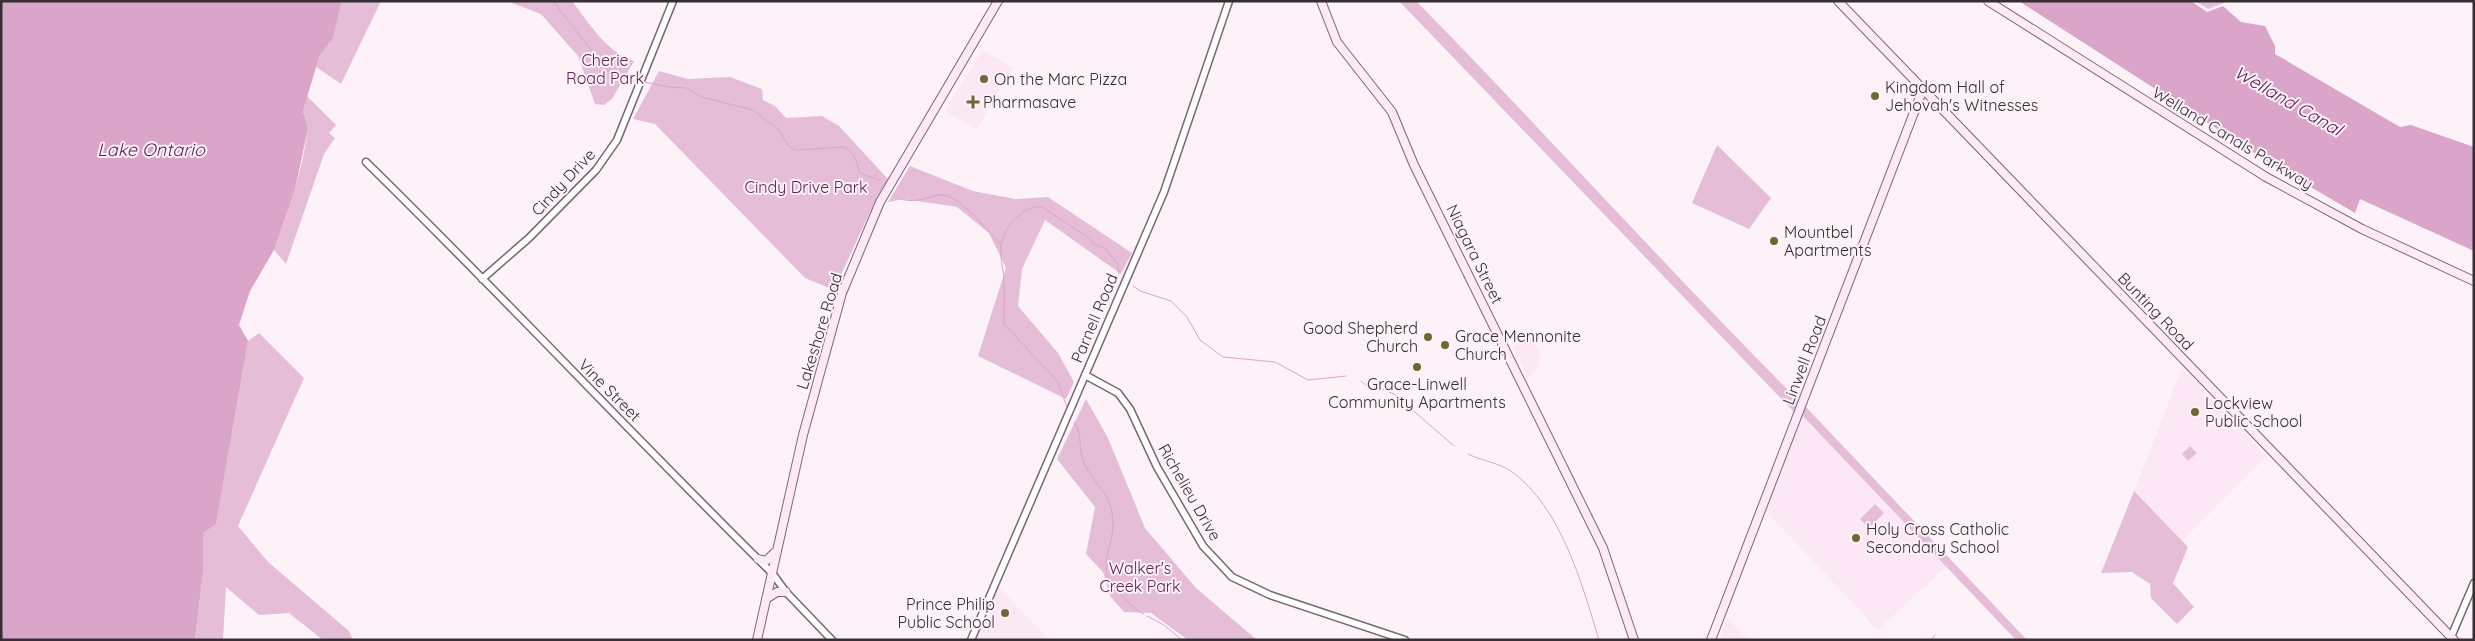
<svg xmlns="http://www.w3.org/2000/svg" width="2475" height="641" viewBox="0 0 2475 641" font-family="Quicksand,sans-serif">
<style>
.built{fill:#fce7f4}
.green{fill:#e5bdd7}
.water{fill:#dba4c9}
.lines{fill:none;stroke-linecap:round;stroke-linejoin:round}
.stream{stroke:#dba4c9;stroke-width:1}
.tertiary-casing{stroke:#786772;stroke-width:9}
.secondary-casing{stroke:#786772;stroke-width:10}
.tertiary{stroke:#fff;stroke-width:6}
.secondary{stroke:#fdeaf6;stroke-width:8}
.poi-dot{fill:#6f6734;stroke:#fef2f9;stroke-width:2}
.labels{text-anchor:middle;stroke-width:4;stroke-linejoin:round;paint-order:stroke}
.park-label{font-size:16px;fill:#612151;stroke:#fef2f9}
.poi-label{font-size:16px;fill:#352e32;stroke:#fef2f9;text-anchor:start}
.street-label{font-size:16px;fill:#352e32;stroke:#fef2f9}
.water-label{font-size:18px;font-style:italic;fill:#5c1c4c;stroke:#fef2f9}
</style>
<rect width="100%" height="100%" fill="#fef2f9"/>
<path class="built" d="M 982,50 L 1013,68 L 976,130 L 945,111 Z
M 1532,336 L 1541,355 L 1538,366 L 1528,379 L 1513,347 Z
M 2182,368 L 2267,456 L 2182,541 L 2134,491 Z
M 1801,414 L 1947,566 L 1878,630 L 1766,511 Z
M 998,586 L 1049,640 L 975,640 Z
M 1727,618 L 1749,640 L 1719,640 Z"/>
<path class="green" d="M 342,1 L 381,1 L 341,84 L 316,67 L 319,57 L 333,38 Z
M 507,1 L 572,1 C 589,23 607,53 634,61 L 612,99 L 604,105 L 595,104 L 578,56 L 541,14 Z
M 1399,1 L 1416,1 C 1545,132 1668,270 1798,400 L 1794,412 Z
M 2195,1 L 2221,1 L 2224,3 L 2208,9 Z
M 659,71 L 688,79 L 730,77 L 762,89 L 763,100 L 775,106 L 786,118 L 822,116 L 839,126 L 888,179 L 875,201 L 834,290 L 805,278 L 655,124 L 633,119 Z
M 307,96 L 336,125 L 329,133 L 335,138 L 324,154 L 286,264 L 274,250 L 295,190 L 303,158 L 308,128 L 303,111 Z
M 1717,145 L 1771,198 L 1749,229 L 1692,203 Z
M 910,166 L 973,191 L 1015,199 L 1048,197 L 1132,253 L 1121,274 L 1045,220 L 1022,269 L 1018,306 L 1058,353 L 1074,382 L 1066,399 L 978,356 L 1006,268 L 989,233 L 957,207 L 904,199 L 888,202 Z
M 259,333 L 304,378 L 238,526 L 268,562 L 349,631 L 353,640 L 323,640 L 289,613 L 259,615 L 226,587 L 223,640 L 195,640 L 203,572 L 203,533 L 216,523 L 248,341 Z
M 1086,399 L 1108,438 L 1145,528 L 1196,588 L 1257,640 L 1188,640 L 1151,613 L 1124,612 L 1110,596 L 1103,572 L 1086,554 L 1095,507 L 1057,459 Z
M 1805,406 L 2027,640 L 2016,640 L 1801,414 Z
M 2190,446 L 2197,453 L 2188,461 L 2182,454 Z
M 2134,491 L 2188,547 L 2173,583 L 2194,607 L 2177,624 L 2151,598 L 2150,584 L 2132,572 L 2101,573 Z
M 1875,504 L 1884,513 L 1869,528 L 1860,519 Z"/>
<path class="water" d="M 1,1 L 342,1 L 333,38 L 319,57 L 303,111 L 308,128 L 295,190 L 274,250 L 250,291 L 239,325 L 248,341 L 216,524 L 203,533 L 203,572 L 195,640 L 1,640 Z
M 2019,1 L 2191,1 L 2207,12 L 2223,6 L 2241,22 L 2265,26 L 2275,46 L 2275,54 L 2400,127 L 2411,125 L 2474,147 L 2474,251 L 2360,199 L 2355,213 L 2275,166 Z"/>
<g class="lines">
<path class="stream" d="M 553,1 L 606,69 L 615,76 L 637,82
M 644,82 L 669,87 L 686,88 L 702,97 L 753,110 L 778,129 L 788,145 L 795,150 L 845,147 L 854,155 L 860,173 L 880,180
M 898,198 C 912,204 925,198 939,195 C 958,192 988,232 1001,245
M 1133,286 L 1140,291 L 1171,301 L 1187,317 L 1200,340 L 1223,357 L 1275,362 L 1308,380 L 1346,376
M 1361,381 L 1368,387 L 1380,388 L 1394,394 L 1454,446
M 1067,407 L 1058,382 L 1004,324 C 1004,309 1005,294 1004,280 C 1003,268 1000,257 1001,246 C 1003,227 1023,205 1042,207 L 1092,240 L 1093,244 L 1105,248 L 1118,265 L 1119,274
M 1074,422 C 1083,435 1078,450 1084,463 C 1092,481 1109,492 1112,513 C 1118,548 1090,566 1121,595 C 1129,602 1134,610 1144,614
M 1468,454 C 1482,461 1499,463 1511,471 C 1561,507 1582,584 1599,640
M 1147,616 L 1164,625 L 1182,640
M 1931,640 L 1935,635"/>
<defs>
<path id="tertiary" d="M 366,162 C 504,297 635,438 772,573 L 786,592 L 832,640
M 482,279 L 529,238 L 596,170 L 617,140 L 673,1
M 1085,375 L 1118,393 L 1130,409 L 1157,467 L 1203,546 L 1232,577 L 1270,595 L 1405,640
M 2451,637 L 2474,583
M 971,640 L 1164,192 L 1229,1"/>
<path id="secondary" d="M 1321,1 L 1337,42 L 1392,112 L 1414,165 L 1603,548 L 1634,640
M 1838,1 L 2454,640
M 1988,1 L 2266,177 L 2362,229 L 2474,281
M 758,559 L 766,561 L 774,553
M 766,599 L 777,592 L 786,592
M 757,640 L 803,435 L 842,293 L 880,202 L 998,1
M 1711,640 L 1923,89"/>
</defs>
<use href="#tertiary" class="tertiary-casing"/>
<use href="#secondary" class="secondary-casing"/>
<use href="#tertiary" class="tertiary"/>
<use href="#secondary" class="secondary"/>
</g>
<g class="poi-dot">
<circle cx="984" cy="79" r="5"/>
<circle cx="1875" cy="96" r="5"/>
<path d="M970.5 94.5h5v5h5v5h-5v5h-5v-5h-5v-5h5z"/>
<circle cx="1774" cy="241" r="5"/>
<circle cx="1428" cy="337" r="5"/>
<circle cx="1445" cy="345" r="5"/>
<circle cx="1417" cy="367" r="5"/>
<circle cx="2195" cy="412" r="5"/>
<circle cx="1856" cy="538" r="5"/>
<circle cx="1005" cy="613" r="5"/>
</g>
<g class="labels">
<g class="park-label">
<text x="605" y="66">Cherie<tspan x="605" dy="18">Road Park</tspan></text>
<text x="806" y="193">Cindy Drive Park</text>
<text x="1140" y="574">Walker's<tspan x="1140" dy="18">Creek Park</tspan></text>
</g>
<g class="poi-label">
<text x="994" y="85">On the Marc Pizza</text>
<text x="1885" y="93">Kingdom Hall of<tspan x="1885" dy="18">Jehovah's Witnesses</tspan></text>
<text x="983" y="108">Pharmasave</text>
<text x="1784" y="238">Mountbel<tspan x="1784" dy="18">Apartments</tspan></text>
<text x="1418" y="334" text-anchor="end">Good Shepherd<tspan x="1418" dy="18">Church</tspan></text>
<text x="1455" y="342">Grace Mennonite<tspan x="1455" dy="18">Church</tspan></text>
<text x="1417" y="390" text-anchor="middle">Grace-Linwell<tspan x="1417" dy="18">Community Apartments</tspan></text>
<text x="2205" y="409">Lockview<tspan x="2205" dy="18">Public School</tspan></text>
<text x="1866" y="535">Holy Cross Catholic<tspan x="1866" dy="18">Secondary School</tspan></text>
<text x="995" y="610" text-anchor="end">Prince Philip<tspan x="995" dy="18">Public School</tspan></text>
</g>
<g class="street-label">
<text transform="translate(2233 138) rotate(31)" y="6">Welland Canals Parkway</text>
<text transform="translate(563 182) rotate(-47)" y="6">Cindy Drive</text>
<text transform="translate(1475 254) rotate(64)" y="6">Niagara Street</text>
<text transform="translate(2156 311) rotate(46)" y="6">Bunting Road</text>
<text transform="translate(1094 318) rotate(-67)" y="6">Parnell Road</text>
<text transform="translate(819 331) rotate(-73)" y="6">Lakeshore Road</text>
<text transform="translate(1804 360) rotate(-69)" y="6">Linwell Road</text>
<text transform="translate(610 390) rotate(45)" y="6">Vine Street</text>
<text transform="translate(1190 492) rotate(60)" y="6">Richelieu Drive</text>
</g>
<g class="water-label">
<text transform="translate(2288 101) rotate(30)" y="6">Welland Canal</text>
<text x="151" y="156">Lake Ontario</text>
</g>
</g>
<rect width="2475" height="641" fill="none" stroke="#352e32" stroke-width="5"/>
</svg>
